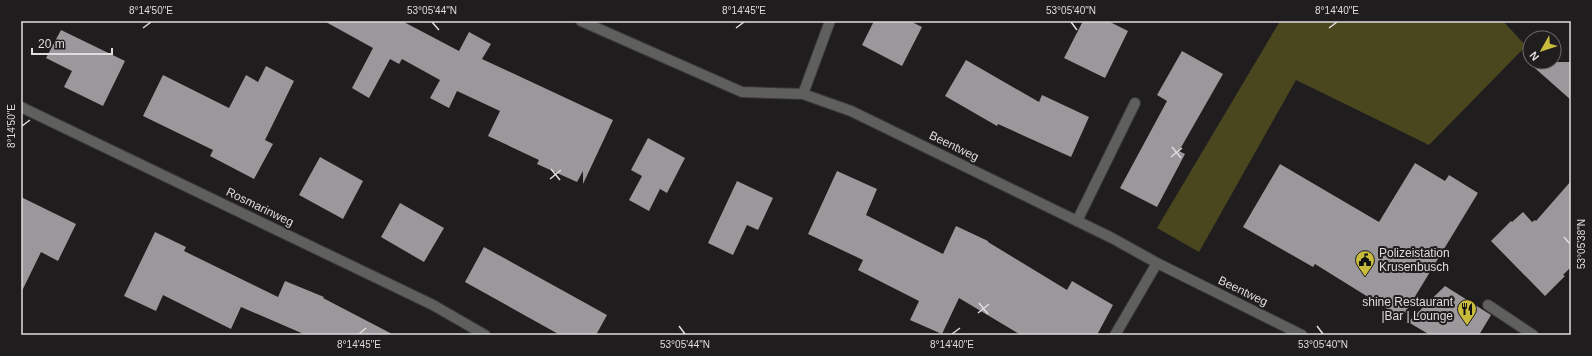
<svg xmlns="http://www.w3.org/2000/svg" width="1592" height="356" viewBox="0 0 1592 356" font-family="Arial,sans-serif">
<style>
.green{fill:#4a461e}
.building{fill:#9b979a}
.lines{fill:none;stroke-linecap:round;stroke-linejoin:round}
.lane-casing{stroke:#3b383a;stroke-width:12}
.street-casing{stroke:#3b383a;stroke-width:12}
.lane{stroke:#5f5f5d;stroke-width:10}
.street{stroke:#5f5f5d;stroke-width:10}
.ticks{fill:none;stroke:#dfdddf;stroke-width:1.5}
.labels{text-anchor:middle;stroke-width:4;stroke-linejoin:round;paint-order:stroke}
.street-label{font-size:12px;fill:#dfdddf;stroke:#201d1f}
.poi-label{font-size:12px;fill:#dfdddf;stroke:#201d1f;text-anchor:start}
.neatline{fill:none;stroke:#dfdddf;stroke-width:1.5}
.ticks-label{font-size:10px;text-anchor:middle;fill:#dfdddf}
</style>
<rect width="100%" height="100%" fill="#201d1f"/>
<path class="green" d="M 1280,21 L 1503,21 L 1526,46 L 1429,145 L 1296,80 L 1199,252 L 1157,228 Z"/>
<path class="building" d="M 324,21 L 402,21 L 459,51 L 469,32 L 491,44 L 482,59 L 613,120 L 583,184 L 583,171 L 577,182 L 537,164 L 539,160 L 488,136 L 500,111 L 457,91 L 449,108 L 430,98 L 440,80 L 402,59 L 399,64 L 390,59 L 369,98 L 352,88 L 373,48 Z
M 874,21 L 910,21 L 922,27 L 902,66 L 862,45 Z
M 1083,21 L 1108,21 L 1128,31 L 1105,78 L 1064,58 Z
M 61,30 L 125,61 L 103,106 L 64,87 L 72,71 L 46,58 Z
M 1182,51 L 1223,74 L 1179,151 L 1185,154 L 1157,207 L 1120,188 L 1167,101 L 1157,95 Z
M 966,60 L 1039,102 L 1042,95 L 1089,117 L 1071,157 L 998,124 L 997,126 L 945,96 Z
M 1528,62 L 1571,62 L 1571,100 Z
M 266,66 L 294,81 L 265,140 L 273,144 L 254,179 L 210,156 L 213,150 L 143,116 L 163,75 L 229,108 L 246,75 L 258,82 Z
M 648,138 L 685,158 L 667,193 L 660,189 L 649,211 L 629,200 L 642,176 L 631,170 Z
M 320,157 L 363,181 L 343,219 L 299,195 Z
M 1415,163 L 1445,181 L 1449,175 L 1478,193 L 1402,318 L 1315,264 L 1313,267 L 1243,227 L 1280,164 L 1379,222 Z
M 837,171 L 877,189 L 866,215 L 943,254 L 956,226 L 988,241 L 988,242 L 1067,290 L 1072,281 L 1113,305 L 1097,335 L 1021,335 L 959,298 L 942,334 L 910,320 L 919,301 L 858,270 L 863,260 L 808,234 Z
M 737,181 L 773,198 L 758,230 L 747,225 L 733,255 L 708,243 Z
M 1571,181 L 1571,267 L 1563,275 L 1565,276 L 1545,296 L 1491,241 L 1511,221 L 1512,222 L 1523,212 L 1532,222 L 1535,220 L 1536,221 Z
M 21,197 L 76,224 L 58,261 L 41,252 L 21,293 Z
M 400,203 L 444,228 L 424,262 L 381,237 Z
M 155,232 L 186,247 L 184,251 L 278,297 L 285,281 L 324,297 L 323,298 L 394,335 L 306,335 L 241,307 L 231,329 L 163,295 L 156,311 L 124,296 Z
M 484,247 L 607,315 L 596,335 L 560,335 L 465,282 Z
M 1445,286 L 1491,315 L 1479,335 L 1430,335 L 1408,322 Z"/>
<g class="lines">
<defs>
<path id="lane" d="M 1077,221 L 1135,103
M 1488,305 L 1533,335"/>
<path id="street" d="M 581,21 L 742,92 L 803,94 L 851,111 L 1112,238 L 1157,263 L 1302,335
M 803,94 L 830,21
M 21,107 L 433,305 L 485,335
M 1115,335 L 1157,263"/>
</defs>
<use href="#lane" class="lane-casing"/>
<use href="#street" class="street-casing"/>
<use href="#lane" class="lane"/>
<use href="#street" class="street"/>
</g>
<path class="ticks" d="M 432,22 L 439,30M 1071,22 L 1077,30M 143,28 L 151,22M 736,28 L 744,22M 1329,28 L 1337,22M 22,126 L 30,120M 1172,147 L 1181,158M 1171,157 L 1182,148M 551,169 L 560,180M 550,179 L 561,170M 1564,237 L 1570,244M 979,303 L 988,314M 978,313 L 989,304M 679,326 L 685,334M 1317,326 L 1323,334M 359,334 L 366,328M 952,334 L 960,328"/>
<defs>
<symbol id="civic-pin" viewBox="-11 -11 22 30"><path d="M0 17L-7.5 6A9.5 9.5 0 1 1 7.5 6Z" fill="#c8bb3b" stroke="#201d1f"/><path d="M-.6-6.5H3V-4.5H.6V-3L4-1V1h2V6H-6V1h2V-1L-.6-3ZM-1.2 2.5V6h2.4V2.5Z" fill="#111"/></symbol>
<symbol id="restaurant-pin" viewBox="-11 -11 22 30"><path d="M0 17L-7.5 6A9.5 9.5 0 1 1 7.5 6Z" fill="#c8bb3b" stroke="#201d1f"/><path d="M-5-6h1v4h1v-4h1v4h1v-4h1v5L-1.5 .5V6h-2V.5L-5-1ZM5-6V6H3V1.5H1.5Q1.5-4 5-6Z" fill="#111"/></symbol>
</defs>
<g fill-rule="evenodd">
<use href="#civic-pin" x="1354" y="249" width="22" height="30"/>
<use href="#restaurant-pin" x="1456" y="298" width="22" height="30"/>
</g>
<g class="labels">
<g class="street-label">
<text transform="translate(954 146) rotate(26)" y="4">Beentweg</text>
<text transform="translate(260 207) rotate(26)" y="4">Rosmarinweg</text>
<text transform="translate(1243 291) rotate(26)" y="4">Beentweg</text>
</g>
<g class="poi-label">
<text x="1379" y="257">Polizeistation<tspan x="1379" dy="14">Krusenbusch</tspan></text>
<text x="1453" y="306" text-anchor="end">shine Restaurant<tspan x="1453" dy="14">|Bar | Lounge</tspan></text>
</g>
</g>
<rect width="1592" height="356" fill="none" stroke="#201d1f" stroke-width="44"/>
<g transform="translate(1542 50) rotate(231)"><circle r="19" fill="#201d1f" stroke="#6c6a6c"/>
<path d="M0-3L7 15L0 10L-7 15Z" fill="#c8bb3b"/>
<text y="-6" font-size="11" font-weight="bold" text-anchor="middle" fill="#dfdddf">N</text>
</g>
<path d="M32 48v6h80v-6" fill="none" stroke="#dfdddf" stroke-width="2"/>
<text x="38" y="48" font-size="12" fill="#dfdddf" stroke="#201d1f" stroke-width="3" paint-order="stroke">20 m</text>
<rect x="22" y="22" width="1548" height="312" class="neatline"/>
<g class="ticks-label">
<text x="151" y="14">8°14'50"E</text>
<text x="432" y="14">53°05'44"N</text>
<text x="744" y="14">8°14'45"E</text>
<text x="1071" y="14">53°05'40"N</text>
<text x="1337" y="14">8°14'40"E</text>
<text transform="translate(11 126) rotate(-90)" y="4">8°14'50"E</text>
<text transform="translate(1581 244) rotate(-90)" y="4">53°05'38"N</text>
<text x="359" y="348">8°14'45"E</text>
<text x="685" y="348">53°05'44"N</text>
<text x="952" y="348">8°14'40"E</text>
<text x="1323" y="348">53°05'40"N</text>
</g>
</svg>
